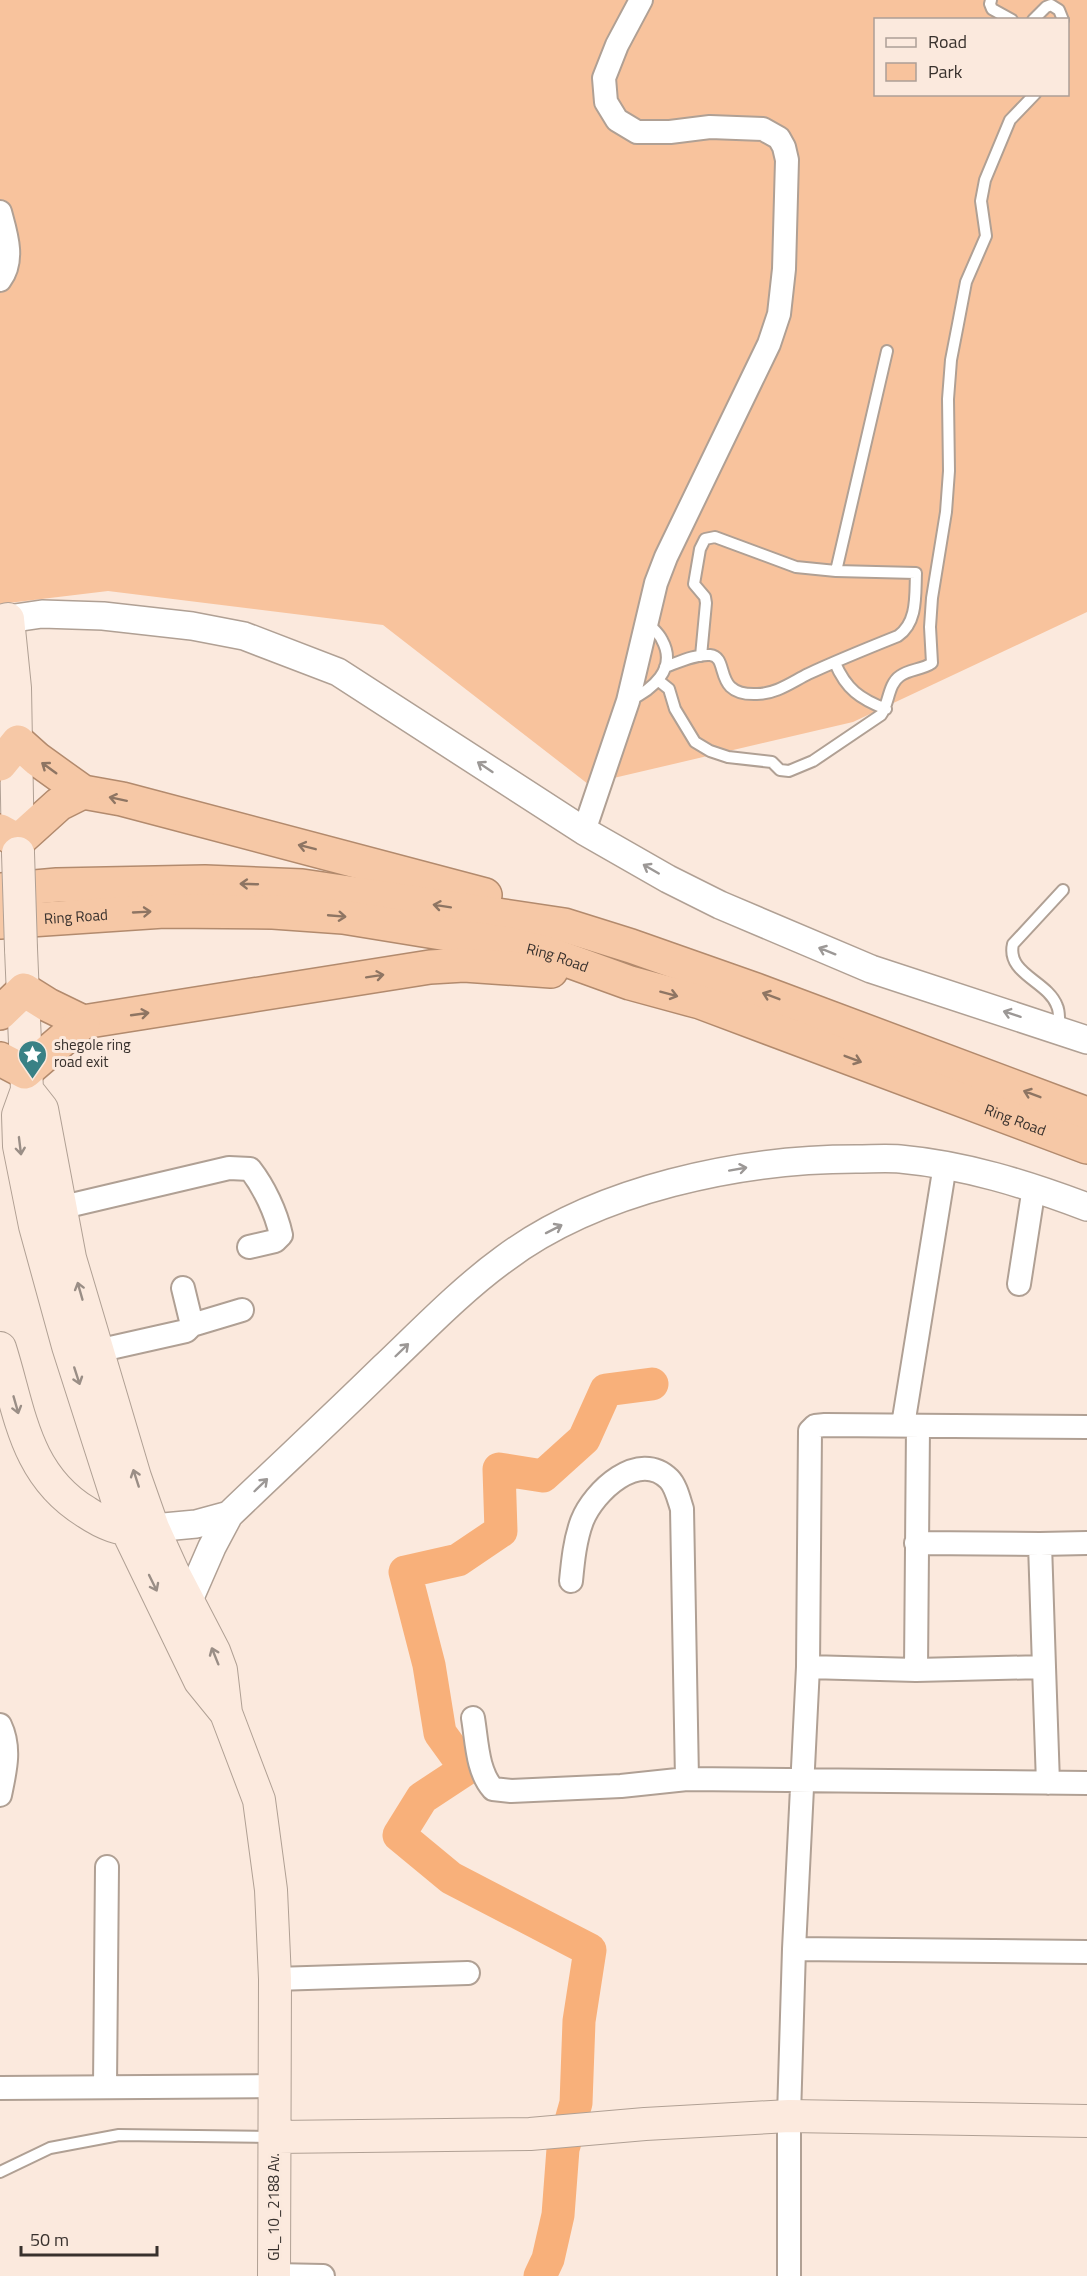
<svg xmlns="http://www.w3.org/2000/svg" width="1087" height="2276" viewBox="0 0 1087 2276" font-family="'Titillium Web',sans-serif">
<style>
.green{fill:#f8c39d;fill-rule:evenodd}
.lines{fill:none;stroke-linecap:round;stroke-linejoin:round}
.river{stroke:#f8b07a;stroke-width:33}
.service-casing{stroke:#b0a094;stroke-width:14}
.minor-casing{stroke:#b0a094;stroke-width:26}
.tertiary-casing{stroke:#b0a094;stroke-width:30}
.secondary-casing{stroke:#b0a094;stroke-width:34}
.trunk-casing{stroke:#b28a6d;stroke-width:36}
.service{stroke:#fff;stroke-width:10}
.minor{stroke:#fff;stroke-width:22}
.tertiary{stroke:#fff;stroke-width:27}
.secondary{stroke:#fceade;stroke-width:32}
.trunk{stroke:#f6c8a6;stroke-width:33}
.secondary-bridge-casing{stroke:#b0a094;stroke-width:34;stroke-linecap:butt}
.secondary-bridge{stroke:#fceade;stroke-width:32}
.oneway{stroke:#9c9896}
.oneway2{stroke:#8e7563}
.oneway3{stroke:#9a8e86}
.labels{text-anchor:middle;stroke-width:6;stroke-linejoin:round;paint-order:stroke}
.street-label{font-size:15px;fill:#38312d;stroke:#fbe9dd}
.poi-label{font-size:15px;fill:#38312d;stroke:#fbe9dd;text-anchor:start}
</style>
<rect width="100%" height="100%" fill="#fbe9dd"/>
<path class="green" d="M 0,0 L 1087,0 L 1087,612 L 853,722 L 588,784 L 383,625 L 108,591 L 0,604 ZM 876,20 L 1068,20 L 1068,94 L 876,94 Z"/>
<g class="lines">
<path class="river" d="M 540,2276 L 548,2259 L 558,2215 L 563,2149 L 576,2103 L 579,2021 L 590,1950 L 451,1878 L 399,1835 L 422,1798 L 466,1769 L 440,1733 L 429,1665 L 405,1572 L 458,1560 L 501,1531 L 499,1469 L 543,1476 L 584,1439 L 606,1390 L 652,1384"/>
<defs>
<path id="service" d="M 991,0 L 990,4 L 992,9 L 1012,20
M 1033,20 L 1046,7 L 1051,5 L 1059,10 L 1063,20
M 836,571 L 887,351
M 835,663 C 846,689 860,699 886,709
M 665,667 C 679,662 696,654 710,655 C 731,657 711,696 757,694 C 776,694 792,682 808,674 C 838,660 868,648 898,636 C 918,622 915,595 916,573 L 836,571 L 796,567 L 715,537 L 705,539 L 700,549 L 694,584 L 705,597 L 706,603 L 701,656
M 659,681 L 669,689 L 675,709 L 695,742 L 710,751 L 728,757 L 772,762 L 780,770 L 789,771 L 813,761 L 881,715 C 889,704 888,684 900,676 C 909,669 922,670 932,663 L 930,627 L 932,598 L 946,512 L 949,471 L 948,399 L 951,360 L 958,324 L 966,282 L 986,236 L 981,201 L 985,180 L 1010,120 L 1035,94
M 628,701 C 652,690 678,669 662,640 C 659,633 652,628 647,622
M 1059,1029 C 1059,1022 1060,1012 1057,1006 C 1048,981 1006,974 1013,944 L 1063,890
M 0,2172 L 50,2148 L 119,2135 L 272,2137"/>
<path id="minor" d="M 0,212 C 6,234 15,260 0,280
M 584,831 L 628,701 L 656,583 L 666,557 L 769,344 L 779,314 L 784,269 L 787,160 L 784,147 L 779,138 L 763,129 L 710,127 L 670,132 L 637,132 L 617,120 L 606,102 L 604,78 L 617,45 L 641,0
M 59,1208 L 229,1168 L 250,1169 C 264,1187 276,1212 281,1235 L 275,1241 L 249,1247
M 1019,1284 L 1034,1187
M 192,1325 L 242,1310
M 97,1351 L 186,1331 L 192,1325 L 183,1288
M 903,1425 L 945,1165
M 916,1543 L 1040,1544
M 571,1581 C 573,1560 575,1540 582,1521 C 594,1491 639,1449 669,1479 C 676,1486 679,1500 682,1509 L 687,1779
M 808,1667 L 916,1670 L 1044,1667 L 1040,1544 L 1087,1543
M 1044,1667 L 1048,1783
M 916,1670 L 918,1426
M 473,1718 C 477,1742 477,1771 493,1789 L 511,1791 L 621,1786 L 687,1779 L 1087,1783
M 0,1725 C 11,1748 5,1771 0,1795
M 794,1949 L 1087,1952
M 275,1979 L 468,1973
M 105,2086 L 107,1867
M 0,2088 L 274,2086
M 274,2275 L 323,2276
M 789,2276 L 789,2116 L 794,1949 L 808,1667 L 810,1431 L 815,1426 L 825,1425 L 1087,1427"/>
<path id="tertiary" d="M 8,619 L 42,614 L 103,616 L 192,626 L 244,636 L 338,672 L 584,831 L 668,879 L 720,905 L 871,969 L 1087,1040
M 153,1528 L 196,1524 L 229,1515 C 280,1466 332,1418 383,1368 C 422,1331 460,1291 504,1259 C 597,1189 741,1159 856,1159 C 871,1159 886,1158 900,1159 C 965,1165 1026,1184 1087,1207
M 188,1602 L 212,1547 L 229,1515"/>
<path id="secondary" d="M 0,621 L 8,619 L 15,688 L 18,853
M 21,949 L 27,1090 L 18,1115 L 19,1146 L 35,1226 L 68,1346 L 127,1530 L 200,1681 L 226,1713
M 27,1090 L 42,1109 L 70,1258 L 135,1477 L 153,1528 L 173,1572 L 214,1651 L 221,1670 L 226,1713 L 259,1800 L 271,1890 L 275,1979 L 274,2276
M 0,1348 C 20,1411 24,1474 86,1512 C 104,1524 120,1531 142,1529
M 275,2137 L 530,2134 L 645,2124 L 789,2116 L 1087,2121"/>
<g id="trunk">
<path d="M 0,764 L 18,742 L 37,759 L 83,792 L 122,799 L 485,895"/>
<path d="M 0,831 L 18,841 L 59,804 L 83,792"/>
<path d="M 0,890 L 57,885 L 205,882 L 302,886 L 564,925 L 631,946 L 756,990 L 1087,1114"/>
<path id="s1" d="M 0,922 L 164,911 L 273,912 L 343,917 L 509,944 L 550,954 L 630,983 L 700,1002 L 1087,1147"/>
<path d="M 0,1013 L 24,990 L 48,1005 L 83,1022 L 430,967 L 464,965 L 551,971"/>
<path d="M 0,1059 L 25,1072 L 83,1022"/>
</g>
</defs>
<use href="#service" class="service-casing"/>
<use href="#minor" class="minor-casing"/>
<use href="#tertiary" class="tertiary-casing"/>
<use href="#secondary" class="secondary-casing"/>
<use href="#trunk" class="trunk-casing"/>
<use href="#service" class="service"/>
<use href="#minor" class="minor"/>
<use href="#tertiary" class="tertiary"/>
<use href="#secondary" class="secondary"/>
<use href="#trunk" class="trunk"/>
<defs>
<path id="secondary-bridge" d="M 18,853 L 21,949"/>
</defs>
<use href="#secondary-bridge" class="secondary-bridge-casing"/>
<use href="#secondary-bridge" class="secondary-bridge"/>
</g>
<defs><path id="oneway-shaft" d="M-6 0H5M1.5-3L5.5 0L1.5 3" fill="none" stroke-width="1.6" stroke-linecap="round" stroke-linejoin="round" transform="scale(1.5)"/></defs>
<g class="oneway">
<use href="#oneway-shaft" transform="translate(485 767) rotate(-146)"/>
<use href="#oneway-shaft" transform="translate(651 869) rotate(-150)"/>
<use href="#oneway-shaft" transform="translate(827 951) rotate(-158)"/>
<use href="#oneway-shaft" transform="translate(1012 1014) rotate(-162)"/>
<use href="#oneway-shaft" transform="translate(738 1169) rotate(-10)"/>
<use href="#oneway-shaft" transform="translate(554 1229) rotate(-27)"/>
<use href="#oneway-shaft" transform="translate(402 1350) rotate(-44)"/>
<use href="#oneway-shaft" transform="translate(261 1485) rotate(-44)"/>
</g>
<g class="oneway2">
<use href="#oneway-shaft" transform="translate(49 768) rotate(-144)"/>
<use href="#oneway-shaft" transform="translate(118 799) rotate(-168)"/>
<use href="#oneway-shaft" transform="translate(307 847) rotate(-166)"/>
<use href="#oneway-shaft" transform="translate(249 884) rotate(-178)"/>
<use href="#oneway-shaft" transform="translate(442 906) rotate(-171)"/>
<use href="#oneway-shaft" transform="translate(142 912) rotate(-3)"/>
<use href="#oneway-shaft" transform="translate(337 916) rotate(5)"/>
<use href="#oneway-shaft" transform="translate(375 976) rotate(-9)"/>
<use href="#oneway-shaft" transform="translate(669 994) rotate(15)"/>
<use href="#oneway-shaft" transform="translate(771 996) rotate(-159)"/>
<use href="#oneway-shaft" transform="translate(140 1014) rotate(-8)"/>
<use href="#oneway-shaft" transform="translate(853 1059) rotate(21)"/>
<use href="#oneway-shaft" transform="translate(1032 1094) rotate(-159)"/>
</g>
<g class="oneway3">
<use href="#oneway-shaft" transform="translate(20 1146) rotate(83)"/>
<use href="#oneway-shaft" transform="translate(80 1291) rotate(-106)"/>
<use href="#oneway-shaft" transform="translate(77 1376) rotate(72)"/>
<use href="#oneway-shaft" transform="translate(16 1405) rotate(74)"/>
<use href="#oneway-shaft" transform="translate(136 1478) rotate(-108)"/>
<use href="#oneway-shaft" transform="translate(153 1583) rotate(64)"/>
<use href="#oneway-shaft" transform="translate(215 1656) rotate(-112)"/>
</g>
<defs>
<symbol id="sight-pin" viewBox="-11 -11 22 30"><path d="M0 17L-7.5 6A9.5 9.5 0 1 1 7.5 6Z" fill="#398185" stroke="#fbe9dd"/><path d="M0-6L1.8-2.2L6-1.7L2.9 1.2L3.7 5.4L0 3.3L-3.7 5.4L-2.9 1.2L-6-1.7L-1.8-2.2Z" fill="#fff"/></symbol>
</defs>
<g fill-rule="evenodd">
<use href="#sight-pin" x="16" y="1038" width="33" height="45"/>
</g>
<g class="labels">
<g class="street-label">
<text dy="5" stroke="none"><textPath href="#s1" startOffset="76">Ring Road</textPath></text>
<text dy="5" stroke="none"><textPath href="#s1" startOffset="562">Ring Road</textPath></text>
<text dy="5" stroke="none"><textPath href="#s1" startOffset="1048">Ring Road</textPath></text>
<text transform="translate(274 2207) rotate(-90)" y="5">GL_10_2188 Av.</text>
</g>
<g class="poi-label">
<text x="54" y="1050">shegole ring<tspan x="54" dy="17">road exit</tspan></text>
</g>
</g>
<rect x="874" y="18" width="195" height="78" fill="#fbe9dd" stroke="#ad9f97" stroke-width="1.5"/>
<rect x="886" y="38" width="30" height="9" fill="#fceade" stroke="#ad9f97" stroke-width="1.5"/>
<text x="928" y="48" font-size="18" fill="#38312d">Road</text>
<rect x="886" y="63" width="30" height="18" fill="#f8c39d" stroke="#ad9f97" stroke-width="1.5"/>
<text x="928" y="78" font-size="18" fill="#38312d">Park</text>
<path d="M21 2246v9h136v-9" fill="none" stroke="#38312d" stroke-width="3"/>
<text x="30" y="2246" font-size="18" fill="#38312d" stroke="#fbe9dd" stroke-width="4.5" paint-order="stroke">50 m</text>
</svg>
